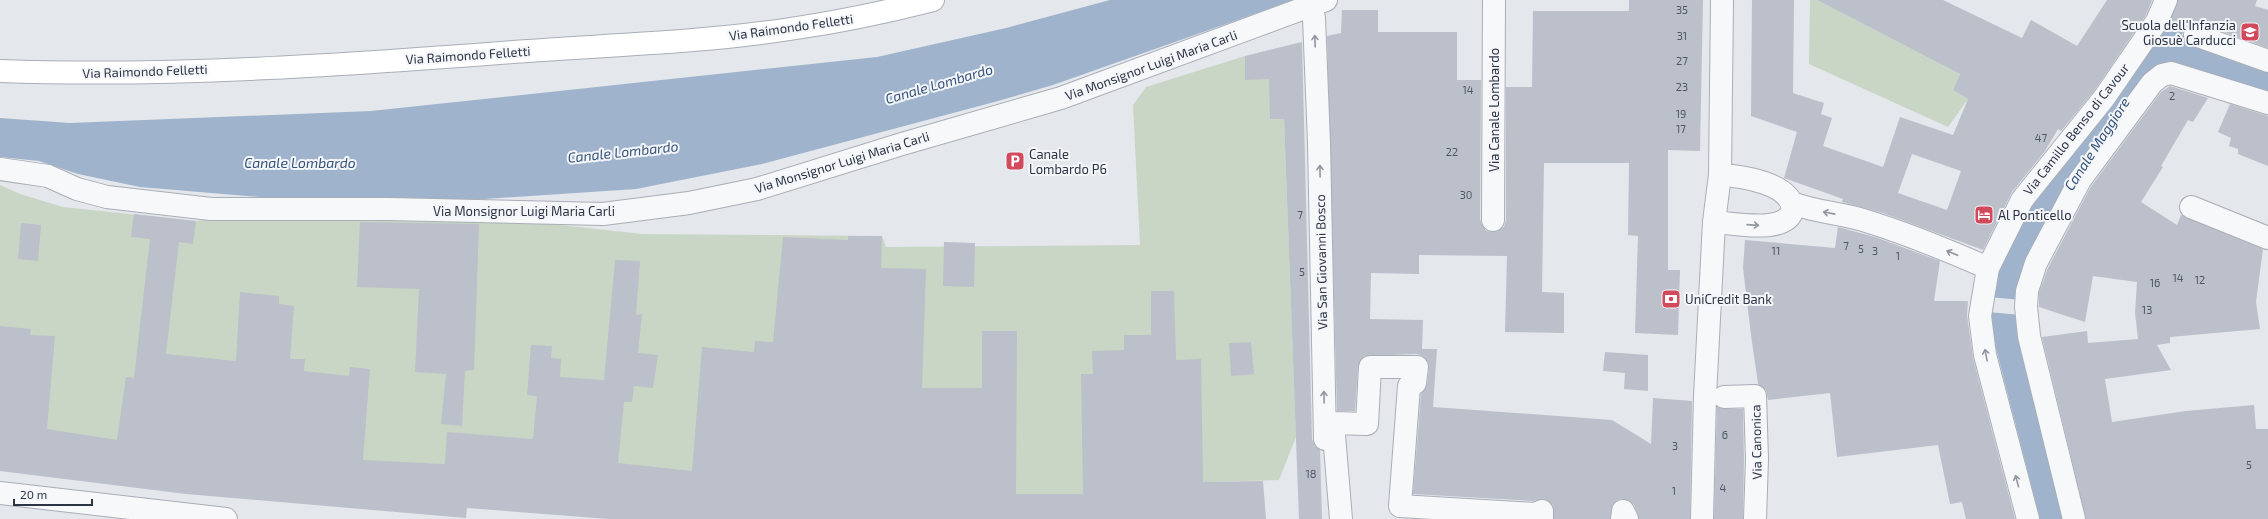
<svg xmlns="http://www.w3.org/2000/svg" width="2268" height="519" viewBox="0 0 2268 519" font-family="'Exo 2',sans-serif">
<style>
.green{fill:#c9d6c5}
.water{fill:#9fb4cc}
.pier{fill:#e4e7ec}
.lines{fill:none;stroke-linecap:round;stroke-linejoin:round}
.canal{stroke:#9fb4cc;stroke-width:27}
.building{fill:#bbc0ca;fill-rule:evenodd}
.street-casing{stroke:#a9aeb7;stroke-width:24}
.secondary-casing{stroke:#a9aeb7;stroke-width:24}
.street{stroke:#f7f8fa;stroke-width:22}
.secondary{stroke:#fff;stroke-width:22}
.oneway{stroke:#9196a0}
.labels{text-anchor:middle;stroke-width:4;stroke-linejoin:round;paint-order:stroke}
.number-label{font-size:11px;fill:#4f5766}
.poi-label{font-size:13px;fill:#2b3445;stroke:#f4f6f9;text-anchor:start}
.street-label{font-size:13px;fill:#2b3445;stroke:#f4f6f9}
.water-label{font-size:14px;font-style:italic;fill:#34527a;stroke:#f4f6f9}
</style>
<rect width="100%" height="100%" fill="#e4e7ec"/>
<path class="green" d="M 1810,0 L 1817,0 L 1960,74 L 1953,90 L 1968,99 L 1948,127 L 1809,64 Z
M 1245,56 L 1269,79 L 1284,119 L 1296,437 L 1279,480 L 1215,482 L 1083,494 L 993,494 L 445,464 L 301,460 L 0,442 L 0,185 L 20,194 L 63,207 L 196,221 L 244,215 L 479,216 L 642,234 L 882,236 L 886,247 L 1140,245 L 1133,105 L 1146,87 Z"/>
<path class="water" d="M 1110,0 L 1294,0 L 1053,85 L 998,101 L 762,164 L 636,189 L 469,200 L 271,198 L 140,187 L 78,174 L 39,161 L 0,157 L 0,118 L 70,123 L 371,111 L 877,57 L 1006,28 Z
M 2162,28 L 2268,67 L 2268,95 L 2171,64 L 2024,278 L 2069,519 L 2040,519 L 1992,333 C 1984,256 2040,192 2083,134 C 2109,99 2136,64 2162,28 Z"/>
<path class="pier" d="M 1989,297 L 2021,300 L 2021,315 L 1988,312 Z"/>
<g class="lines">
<path class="canal" d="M 2151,62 L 2161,47 L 2183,0"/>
</g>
<path class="building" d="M 1629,0 L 1703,0 L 1700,151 L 1668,150 L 1668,270 L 1680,270 L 1678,335 L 1635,333 L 1638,236 L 1628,235 L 1629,163 L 1544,163 L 1542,292 L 1564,293 L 1564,333 L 1505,332 L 1507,256 L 1419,255 L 1419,274 L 1371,273 L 1370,319 L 1423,320 L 1422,349 L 1437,349 L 1433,407 L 1612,420 L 1651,444 L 1653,398 L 1692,401 L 1690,519 L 1639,519 L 1634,505 L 1624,499 L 1618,500 L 1613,504 L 1610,519 L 1554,519 L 1553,505 L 1543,499 L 1533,501 L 1413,494 L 1421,394 L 1427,385 L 1429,369 L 1428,362 L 1424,357 L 1417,354 L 1364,356 L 1358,366 L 1355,411 L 1337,411 L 1327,36 L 1341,33 L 1342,10 L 1378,10 L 1378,32 L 1457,32 L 1457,80 L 1481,80 L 1480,220 L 1486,231 L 1493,232 L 1504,227 L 1506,220 L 1506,87 L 1532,87 L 1533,11 L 1629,11 Z
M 1752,0 L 1794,0 L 1793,93 L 1824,103 L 1821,114 L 1832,118 L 1823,146 L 1883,167 L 1900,117 L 1953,135 L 1968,99 L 1953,90 L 1960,74 L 1817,0 L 1943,0 L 2022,38 L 2031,20 L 2077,46 L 2107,0 L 2152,0 L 2146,15 L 2094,91 L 2061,131 L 2058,129 L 2045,151 L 2012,192 L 1983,250 L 1883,213 L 1842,202 L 1843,199 L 1784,178 L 1797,132 L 1751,116 ZM 1912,154 L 1961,171 L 1947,210 L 1898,193 Z
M 2178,0 L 2257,0 L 2255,6 L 2268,10 L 2268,48 L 2199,23 L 2188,25 L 2171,20 Z
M 1302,42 L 1312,439 L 1315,446 L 1320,450 L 1322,519 L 1299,519 L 1284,119 L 1270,119 L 1269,79 L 1245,80 L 1245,56 Z
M 2170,86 L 2208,98 L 2193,122 L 2188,120 L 2161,166 L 2163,167 L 2141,202 L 2177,225 L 2181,215 L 2263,249 L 2256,302 L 2260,329 L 2170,337 L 2170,343 L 2157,345 L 2171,370 L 2105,379 L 2112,422 L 2186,411 L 2254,405 L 2256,429 L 2268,429 L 2268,519 L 2086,519 L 2042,337 L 2087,331 L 2088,343 L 2138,339 L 2135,313 L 2137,282 L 2093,276 L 2085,322 L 2039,307 L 2039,293 L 2048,268 L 2090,188 L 2161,92 Z
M 2230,104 L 2268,116 L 2268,166 L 2238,154 L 2238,149 L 2229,146 L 2231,138 L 2218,132 Z
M 134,214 L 196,221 L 193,244 L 179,242 L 166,354 L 236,361 L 240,292 L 279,296 L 279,304 L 294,306 L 290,359 L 305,359 L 304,371 L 349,376 L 350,367 L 370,369 L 363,460 L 445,464 L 447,432 L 533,439 L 537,396 L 527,395 L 531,345 L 552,346 L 551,358 L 561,359 L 560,377 L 604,380 L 615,260 L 640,261 L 636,315 L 642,314 L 638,353 L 658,355 L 653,388 L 634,386 L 632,402 L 624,402 L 618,463 L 692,471 L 702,347 L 754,352 L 755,341 L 773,342 L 783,237 L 848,240 L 848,236 L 882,236 L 881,268 L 926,269 L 922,388 L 982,388 L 982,331 L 1017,331 L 1016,494 L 1083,494 L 1081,374 L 1093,374 L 1092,351 L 1124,350 L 1124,335 L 1151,335 L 1151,291 L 1174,291 L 1176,360 L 1201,359 L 1203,482 L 1263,481 L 1266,519 L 609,519 L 467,508 L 466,518 L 186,494 L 0,471 L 0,326 L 31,329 L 30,335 L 55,336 L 47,429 L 117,440 L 126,377 L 134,378 L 150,239 L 131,237 Z
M 360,222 L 479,224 L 474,370 L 465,371 L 462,426 L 441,424 L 446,374 L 415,372 L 419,289 L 357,287 Z
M 21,223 L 41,225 L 38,261 L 18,259 Z
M 1838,227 L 1875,237 L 1940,261 L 1934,301 L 1968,301 L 1967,315 L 1973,358 L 2015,519 L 1966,519 L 1962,502 L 1950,504 L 1938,445 L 1837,457 L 1830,393 L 1768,400 L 1766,390 L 1758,384 L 1751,335 L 1743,268 L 1745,240 L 1835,248 Z
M 944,242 L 975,243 L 974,287 L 943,286 Z
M 1251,342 L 1254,374 L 1231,376 L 1229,343 Z
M 1605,352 L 1648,355 L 1648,391 L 1624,389 L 1625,373 L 1603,371 Z
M 1717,407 L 1724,409 L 1743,409 L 1744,459 L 1743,519 L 1714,519 Z"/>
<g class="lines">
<defs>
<path id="street" d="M 1310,5 L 1314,18 L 1319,143 L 1325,439
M 2195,35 L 2268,61
M 0,169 L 48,176 L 77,189 L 107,197 L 211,209 L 388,209 L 603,214 L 689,203 L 757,189 L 902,144 L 1061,98 L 1326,0
M 1792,203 C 1815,212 1840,213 1863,220 C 1906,233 1947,250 1988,268
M 2191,207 L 2268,238
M 1493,220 L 1494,0
M 1714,222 C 1734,223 1787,235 1793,209 C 1790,183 1742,176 1720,175
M 1724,397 L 1755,396 L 1757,459 L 1755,519
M 0,493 L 226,519
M 1341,519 L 1333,423 L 1367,424 L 1370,367 L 1417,367 L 1415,383 L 1409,386 L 1400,506 L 1535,514 L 1542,511 L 1542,519
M 1622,519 L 1623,511 L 1627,519
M 1702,519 L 1705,396 L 1714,222 L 1720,175 L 1722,0
M 2028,519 L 1985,355 L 1980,316 L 1988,268 L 2022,200 L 2104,98 L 2157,21 L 2166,0
M 2074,519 L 2029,336 L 2026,307 L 2027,291 L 2036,263 L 2080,180 L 2152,83 L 2162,75 L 2171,73 L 2268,103"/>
<path id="secondary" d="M 0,71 C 171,77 343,65 513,52 C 605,45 699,43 790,29 C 838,22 886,12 933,0"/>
</defs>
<use href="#street" class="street-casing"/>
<use href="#secondary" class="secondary-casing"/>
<use href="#street" class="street"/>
<use href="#secondary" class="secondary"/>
</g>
<defs><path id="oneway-shaft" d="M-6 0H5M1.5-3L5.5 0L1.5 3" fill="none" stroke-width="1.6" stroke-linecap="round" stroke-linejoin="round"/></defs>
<g class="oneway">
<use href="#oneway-shaft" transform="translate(1315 41) rotate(-92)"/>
<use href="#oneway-shaft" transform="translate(1320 171) rotate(-91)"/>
<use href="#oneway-shaft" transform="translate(1829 213) rotate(-169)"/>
<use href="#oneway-shaft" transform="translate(1753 225) rotate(4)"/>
<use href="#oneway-shaft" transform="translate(1952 253) rotate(-157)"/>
<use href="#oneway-shaft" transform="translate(1986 355) rotate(-101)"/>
<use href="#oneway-shaft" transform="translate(1324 397) rotate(-91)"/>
<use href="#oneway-shaft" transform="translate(2017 481) rotate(-105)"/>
</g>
<defs>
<symbol id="school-square" viewBox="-11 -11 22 22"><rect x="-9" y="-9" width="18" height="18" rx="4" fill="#d1495b" stroke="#f4f6f9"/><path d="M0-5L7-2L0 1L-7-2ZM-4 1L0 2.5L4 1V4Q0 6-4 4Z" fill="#fff"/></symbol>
<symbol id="parking-square" viewBox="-11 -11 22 22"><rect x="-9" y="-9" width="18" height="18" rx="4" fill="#d1495b" stroke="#f4f6f9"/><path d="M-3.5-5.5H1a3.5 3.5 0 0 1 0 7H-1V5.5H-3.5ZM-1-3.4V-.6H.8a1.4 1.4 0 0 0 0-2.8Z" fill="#fff"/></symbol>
<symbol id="hotel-square" viewBox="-11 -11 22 22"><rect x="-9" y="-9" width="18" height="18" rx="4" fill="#d1495b" stroke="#f4f6f9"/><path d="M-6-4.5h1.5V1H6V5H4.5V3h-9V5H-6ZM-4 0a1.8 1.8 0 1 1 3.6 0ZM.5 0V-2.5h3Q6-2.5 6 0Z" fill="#fff"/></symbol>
<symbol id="bank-square" viewBox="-11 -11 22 22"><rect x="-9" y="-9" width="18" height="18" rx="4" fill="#d1495b" stroke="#f4f6f9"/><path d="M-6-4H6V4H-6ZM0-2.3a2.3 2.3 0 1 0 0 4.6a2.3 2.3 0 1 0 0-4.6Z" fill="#fff"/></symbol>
</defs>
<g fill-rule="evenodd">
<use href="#school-square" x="2239" y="21" width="22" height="22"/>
<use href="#parking-square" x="1004" y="150" width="22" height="22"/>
<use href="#hotel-square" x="1973" y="204" width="22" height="22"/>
<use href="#bank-square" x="1660" y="288" width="22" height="22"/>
</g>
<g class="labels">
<g class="number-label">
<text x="1682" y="14">35</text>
<text x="1682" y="40">31</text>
<text x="1682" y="65">27</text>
<text x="1682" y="91">23</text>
<text x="1468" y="94">14</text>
<text x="2172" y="100">2</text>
<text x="1681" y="118">19</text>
<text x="1681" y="133">17</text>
<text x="2041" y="142">47</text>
<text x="1452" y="156">22</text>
<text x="1466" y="199">30</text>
<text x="1300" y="219">7</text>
<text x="1846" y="250">7</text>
<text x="1861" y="253">5</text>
<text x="1776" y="255">11</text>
<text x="1875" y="255">3</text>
<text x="1898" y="260">1</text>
<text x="1302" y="276">5</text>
<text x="2178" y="282">14</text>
<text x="2200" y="284">12</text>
<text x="2155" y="287">16</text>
<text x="2147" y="314">13</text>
<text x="1725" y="439">6</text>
<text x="1675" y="450">3</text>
<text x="2249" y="469">5</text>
<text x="1311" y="478">18</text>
<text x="1723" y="492">4</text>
<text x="1674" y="495">1</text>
</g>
<g class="poi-label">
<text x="2236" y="30" text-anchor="end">Scuola dell'Infanzia<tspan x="2236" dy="15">Giosuè Carducci</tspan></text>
<text x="1029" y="159">Canale<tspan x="1029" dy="15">Lombardo P6</tspan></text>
<text x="1998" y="220">Al Ponticello</text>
<text x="1685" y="304">UniCredit Bank</text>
</g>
<g class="street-label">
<text transform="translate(791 27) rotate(-8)" y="5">Via Raimondo Felletti</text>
<text transform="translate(468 55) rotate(-4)" y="5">Via Raimondo Felletti</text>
<text transform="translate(1151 65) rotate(-20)" y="5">Via Monsignor Luigi Maria Carli</text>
<text transform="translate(145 71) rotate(-2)" y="5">Via Raimondo Felletti</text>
<text transform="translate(1494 110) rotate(-90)" y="5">Via Canale Lombardo</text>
<text transform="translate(2076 129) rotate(-52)" y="5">Via Camillo Benso di Cavour</text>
<text transform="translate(842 162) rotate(-17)" y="5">Via Monsignor Luigi Maria Carli</text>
<text x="524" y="216">Via Monsignor Luigi Maria Carli</text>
<text transform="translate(1321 262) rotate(-91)" y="5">Via San Giovanni Bosco</text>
<text transform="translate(1756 442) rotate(-91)" y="5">Via Canonica</text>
</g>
<g class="water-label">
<text transform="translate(939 84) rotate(-16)" y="5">Canale Lombardo</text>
<text transform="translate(2097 144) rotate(-57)" y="5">Canale Maggiore</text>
<text transform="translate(623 152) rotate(-6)" y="5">Canale Lombardo</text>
<text x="300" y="168">Canale Lombardo</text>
</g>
</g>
<path d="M14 499v6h78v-6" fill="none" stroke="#2b3445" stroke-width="2"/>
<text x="20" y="499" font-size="12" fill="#2b3445" stroke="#f4f6f9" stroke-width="3" paint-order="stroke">20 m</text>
</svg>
